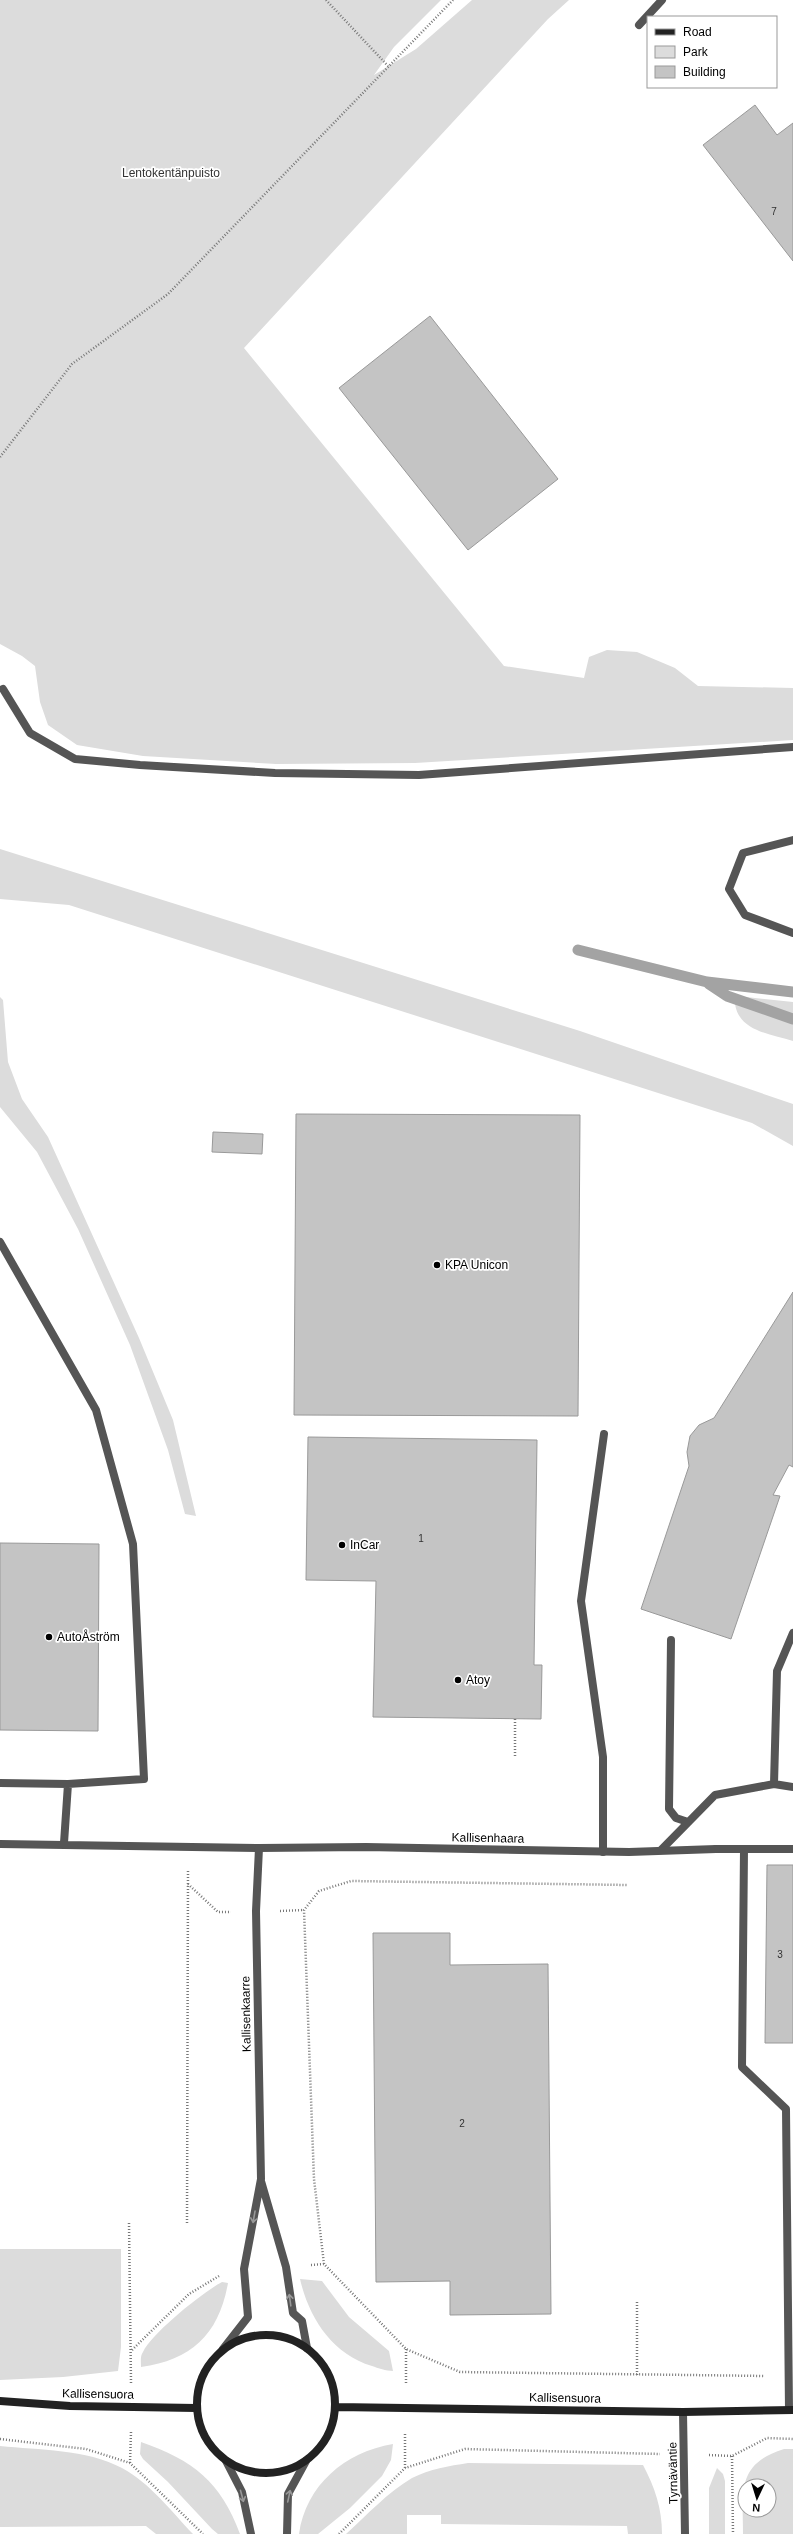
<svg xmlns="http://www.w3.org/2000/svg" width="793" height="2534" viewBox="0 0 793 2534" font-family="Arial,sans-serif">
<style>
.green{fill:#dcdcdc;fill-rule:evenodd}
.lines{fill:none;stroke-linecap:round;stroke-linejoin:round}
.stream{stroke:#a3a3a3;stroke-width:11}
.building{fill:#c4c4c4;stroke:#999}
.path{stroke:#777;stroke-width:2.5;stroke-dasharray:1 2;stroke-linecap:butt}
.lane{stroke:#555;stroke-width:8}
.street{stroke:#555;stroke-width:8}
.secondary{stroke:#222;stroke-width:8}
.oneway{stroke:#999}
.poi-dot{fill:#000;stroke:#fff;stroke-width:1.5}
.labels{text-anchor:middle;stroke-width:3.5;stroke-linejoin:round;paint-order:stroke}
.number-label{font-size:10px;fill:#313131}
.park-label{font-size:12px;fill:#333;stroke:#fff}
.poi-label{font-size:12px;fill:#000;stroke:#fff;text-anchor:start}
.street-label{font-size:12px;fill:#000;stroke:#fff}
</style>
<rect width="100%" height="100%" fill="#fff"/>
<path class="green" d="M 0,0 L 441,0 L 394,47 L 374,75 L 416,49 L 472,0 L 569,0 L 548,19 L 244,348 L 504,666 L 584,678 L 589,657 L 607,650 L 637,652 L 675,668 L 698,686 L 793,688 L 793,740 L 415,763 L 276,764 L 143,756 L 77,745 L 48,725 L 40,702 L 35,666 L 22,656 L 0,644 Z
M 0,849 L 580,1031 L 793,1104 L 793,1146 L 752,1123 L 69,905 L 0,899 Z
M 0,997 L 3,1000 L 8,1062 L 22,1099 L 48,1137 L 139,1338 L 173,1420 L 196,1516 L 185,1514 L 168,1450 L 130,1345 L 78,1229 L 37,1152 L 0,1107 Z
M 746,997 L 793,1002 L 793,1041 C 770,1034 739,1031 735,1004 Z
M 0,2249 L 121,2249 L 121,2347 L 118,2371 L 63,2377 L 0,2380 Z
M 300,2279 L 322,2281 L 349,2317 L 389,2351 L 393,2371 C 386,2371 378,2368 372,2366 C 332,2354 309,2318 300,2279 Z
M 222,2282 L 228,2283 C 219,2334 192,2360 141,2367 C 141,2362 140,2356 143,2352 C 152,2333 203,2292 222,2282 Z
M 141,2442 C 193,2460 221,2482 240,2534 L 218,2534 L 212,2529 L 168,2482 L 143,2459 L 140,2454 Z
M 393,2444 L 391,2460 L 382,2476 L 350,2508 L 318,2534 L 299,2534 C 306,2485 345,2452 393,2444 Z
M 0,2446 C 39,2450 86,2449 122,2468 C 150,2483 171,2511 193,2534 L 156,2534 L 146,2526 L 0,2527 Z
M 784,2449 L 793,2449 L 793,2534 L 743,2534 C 743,2492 736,2464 784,2449 ZM 745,2486 L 769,2486 L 769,2510 L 745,2510 Z
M 468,2463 L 643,2465 C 655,2488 662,2508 662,2534 L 628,2534 L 627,2526 L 441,2524 L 441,2515 L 407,2515 L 407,2534 L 346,2534 C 367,2515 388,2492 412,2478 C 430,2469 449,2466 468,2463 Z
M 717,2468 L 723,2474 L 725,2481 L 725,2534 L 709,2534 L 709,2488 Z"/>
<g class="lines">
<path class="stream" d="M 578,950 L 707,982 L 793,992
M 709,984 L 727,996 L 793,1019"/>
</g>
<path class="building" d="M 755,105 L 777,135 L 793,123 L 793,261 L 703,145 Z
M 430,316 L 558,479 L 468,550 L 339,388 Z
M 296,1114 L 580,1115 L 578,1416 L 294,1415 Z
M 213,1132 L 263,1134 L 262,1154 L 212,1152 Z
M 793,1292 L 793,1467 L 789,1465 L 773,1495 L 780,1496 L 731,1639 L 641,1609 L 689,1466 L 687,1452 L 690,1436 L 699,1425 L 714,1418 Z
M 308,1437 L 537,1440 L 534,1665 L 542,1665 L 541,1719 L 373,1717 L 376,1581 L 306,1580 Z
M 0,1543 L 99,1544 L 98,1731 L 0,1730 Z
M 767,1865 L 793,1865 L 793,2043 L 765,2043 Z
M 373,1933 L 450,1933 L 450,1965 L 548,1964 L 551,2314 L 450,2315 L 450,2281 L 376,2282 Z"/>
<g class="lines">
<path class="path" d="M 326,0 L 388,66
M 0,457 L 72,364 L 168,294 L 453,0
M 515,1719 L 515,1756
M 188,1884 L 218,1912 L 231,1912
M 280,1911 L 304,1910
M 129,2223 L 131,2383
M 187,2223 L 188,1871
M 324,2264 L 314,2179 L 304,1910 L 319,1891 L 351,1881 L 628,1885
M 311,2265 L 324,2264 L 406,2349 L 460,2372 L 765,2376
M 637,2302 L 637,2376
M 132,2350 L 189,2294 L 219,2276
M 406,2383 L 406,2349
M 0,2439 L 86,2449 L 130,2463 L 203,2534
M 709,2455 L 732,2456 L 767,2438 L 793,2439
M 732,2456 L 733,2534
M 130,2463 L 131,2432
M 405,2468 L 405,2432
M 339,2534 L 405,2468 L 465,2449 L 660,2454"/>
<path class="lane" d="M 3,689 L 30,733 L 75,759 L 140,765 L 275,773 L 419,775 L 793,747
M 793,840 L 743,853 L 729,889 L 745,915 L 793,933
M 0,1242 L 96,1410 L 133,1544 L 144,1779 L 68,1784
M 671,1640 L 669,1809 L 676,1818 L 688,1822
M 0,1783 L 68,1784 L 64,1843
M 774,1784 L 777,1671 L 793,1633
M 0,1844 L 259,1848
M 716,1849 L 793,1849
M 744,1849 L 742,2067 L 786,2109 L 789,2410
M 661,1850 L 715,1795 L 774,1784 L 793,1787
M 603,1852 L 603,1757 L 581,1601 L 604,1434
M 226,2461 L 242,2492 L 251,2534
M 287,2534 L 288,2494 L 306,2461"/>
<path class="street" d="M 639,25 L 662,0
M 261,2181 L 286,2267 L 293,2313 L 302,2321 L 307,2348
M 223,2349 L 248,2317 L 244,2269 L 261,2179 L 256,1911 L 259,1848 L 366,1847 L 629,1852 L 716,1849
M 683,2412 L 685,2534"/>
<path class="secondary" d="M197 2404a69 69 0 1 1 138 0a69 69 0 1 1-138 0Z
M 0,2401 L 70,2406 L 196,2408
M 336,2407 L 683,2412 L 793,2410"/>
</g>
<defs><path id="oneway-shaft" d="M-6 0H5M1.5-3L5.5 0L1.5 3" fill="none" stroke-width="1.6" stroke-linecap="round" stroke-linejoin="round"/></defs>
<g class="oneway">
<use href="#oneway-shaft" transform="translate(254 2217) rotate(100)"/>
<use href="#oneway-shaft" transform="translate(290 2300) rotate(-98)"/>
<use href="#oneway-shaft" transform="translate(242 2496) rotate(75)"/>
<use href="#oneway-shaft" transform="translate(289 2496) rotate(-78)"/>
</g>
<g class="poi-dot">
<circle cx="437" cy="1265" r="4"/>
<circle cx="342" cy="1545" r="4"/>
<circle cx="49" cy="1637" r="4"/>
<circle cx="458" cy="1680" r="4"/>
</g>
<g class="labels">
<g class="number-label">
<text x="774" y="215">7</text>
<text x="421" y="1542">1</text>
<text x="780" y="1958">3</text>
<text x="462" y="2127">2</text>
</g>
<g class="park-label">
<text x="171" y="177">Lentokentänpuisto</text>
</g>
<g class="poi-label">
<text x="445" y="1269">KPA Unicon</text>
<text x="350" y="1549">InCar</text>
<text x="57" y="1641">AutoÅström</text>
<text x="466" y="1684">Atoy</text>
</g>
<g class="street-label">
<text transform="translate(488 1838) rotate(1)" y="4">Kallisenhaara</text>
<text transform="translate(246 2014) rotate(-91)" y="4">Kallisenkaarre</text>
<text transform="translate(98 2394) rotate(1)" y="4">Kallisensuora</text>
<text transform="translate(565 2398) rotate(1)" y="4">Kallisensuora</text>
<text transform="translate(673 2473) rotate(-91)" y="4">Tyrnäväntie</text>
</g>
</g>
<rect x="647" y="16" width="130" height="72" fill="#ffffff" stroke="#999999"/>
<rect x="655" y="29" width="20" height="6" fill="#222222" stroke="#999999"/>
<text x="683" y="36" font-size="12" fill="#000000">Road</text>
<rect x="655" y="46" width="20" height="12" fill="#dcdcdc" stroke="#999999"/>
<text x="683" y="56" font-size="12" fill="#000000">Park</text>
<rect x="655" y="66" width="20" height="12" fill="#c4c4c4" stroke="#999999"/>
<text x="683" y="76" font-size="12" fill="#000000">Building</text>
<g transform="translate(757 2498) rotate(184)"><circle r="19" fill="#ffffff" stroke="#999999"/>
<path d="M0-3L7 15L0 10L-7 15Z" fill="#000000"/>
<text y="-6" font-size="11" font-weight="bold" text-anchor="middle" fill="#000000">N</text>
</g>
</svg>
